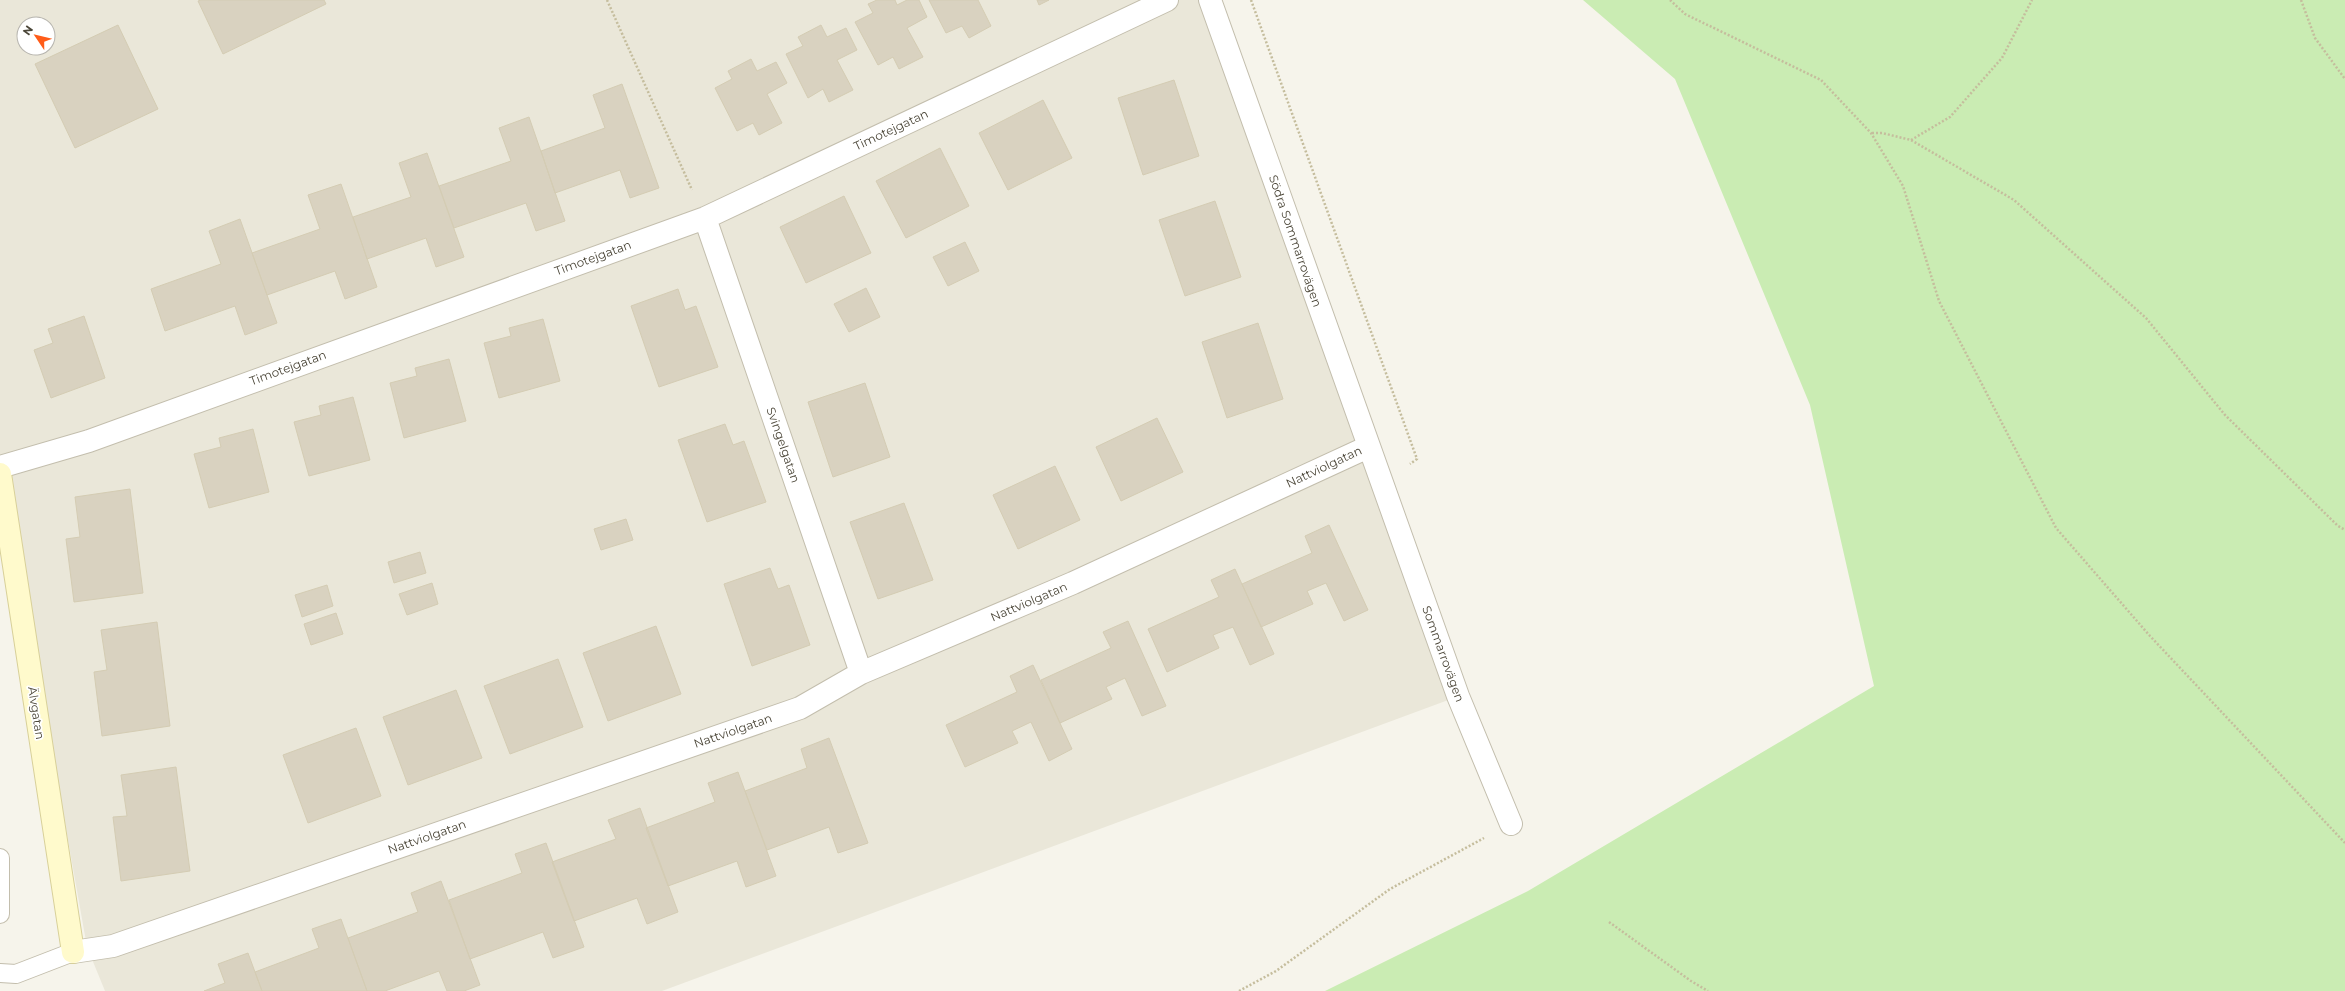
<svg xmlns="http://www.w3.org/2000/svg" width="2345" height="991" viewBox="0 0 2345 991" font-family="Montserrat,sans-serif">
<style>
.residential{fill:#eae7d9;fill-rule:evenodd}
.green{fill:#caecb3}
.building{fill:#d9d2c0;stroke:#d4ccb3}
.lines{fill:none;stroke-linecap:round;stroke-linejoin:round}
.lane-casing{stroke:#c3bead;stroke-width:20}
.street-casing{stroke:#c3bead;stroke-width:24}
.secondary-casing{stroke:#d8d099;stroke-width:24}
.path{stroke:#c5bd9d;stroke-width:2.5;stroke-dasharray:2 2;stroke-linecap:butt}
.lane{stroke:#fff;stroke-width:18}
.street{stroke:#fff;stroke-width:22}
.secondary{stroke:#fffacc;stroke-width:22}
.labels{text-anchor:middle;stroke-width:3.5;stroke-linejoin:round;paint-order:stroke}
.street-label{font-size:12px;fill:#4b4638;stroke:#fff}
</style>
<rect width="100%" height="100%" fill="#f6f4eb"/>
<path class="residential" d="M 0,0 L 1201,0 L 1451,699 L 662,991 L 105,991 L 87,947 L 0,457 ZM 24,24 L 48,24 L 48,48 L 24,48 Z"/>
<path class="green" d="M 1583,0 L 2345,0 L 2345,991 L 1325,991 L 1528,891 L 1874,686 L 1810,405 L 1675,79 Z"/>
<path class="building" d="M 201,0 L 324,0 L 326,4 L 223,54 L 198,1 Z
M 877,0 L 895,0 L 897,5 L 907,0 L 919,0 L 927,17 L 907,28 L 923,57 L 899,69 L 893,57 L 878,65 L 855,22 L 873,13 L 868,4 Z
M 929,0 L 978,0 L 991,26 L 969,38 L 962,26 L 946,33 Z
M 1037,0 L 1049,0 L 1039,5 Z
M 118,25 L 158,109 L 75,148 L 35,64 Z
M 821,25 L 827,37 L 846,28 L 857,50 L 837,60 L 853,90 L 829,102 L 823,89 L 808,98 L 786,54 L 803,46 L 798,37 Z
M 751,59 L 757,71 L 776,62 L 787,83 L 767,94 L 782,123 L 759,135 L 753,123 L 737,131 L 715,88 L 732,79 L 728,71 Z
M 1174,80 L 1199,156 L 1143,175 L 1118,98 Z
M 622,84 L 659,188 L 630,198 L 620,170 L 555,193 L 541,151 L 605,128 L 593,95 Z
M 1043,100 L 1072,158 L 1008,190 L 979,133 Z
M 529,117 L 565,221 L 536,231 L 526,203 L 454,228 L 439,186 L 511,161 L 499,128 Z
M 940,148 L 969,206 L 906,238 L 876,181 Z
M 427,153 L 464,257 L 436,267 L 426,238 L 367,259 L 353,217 L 411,197 L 399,163 Z
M 341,184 L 377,287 L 345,299 L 335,271 L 267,295 L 252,253 L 320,229 L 308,195 Z
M 844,196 L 871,253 L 806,283 L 780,227 Z
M 1215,201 L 1241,277 L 1185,296 L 1159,220 Z
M 240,219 L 277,323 L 245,335 L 235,306 L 165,331 L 151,289 L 221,264 L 209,231 Z
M 965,242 L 979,271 L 948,286 L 933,257 Z
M 866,288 L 880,317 L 849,332 L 834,304 Z
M 678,289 L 685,310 L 696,306 L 718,367 L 659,387 L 631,306 Z
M 84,316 L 105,378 L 51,398 L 34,350 L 53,343 L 48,329 Z
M 543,319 L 560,381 L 499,398 L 484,343 L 511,336 L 509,328 Z
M 1258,323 L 1283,399 L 1227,418 L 1202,342 Z
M 449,359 L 466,421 L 404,438 L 390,383 L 417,376 L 415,368 Z
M 865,383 L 890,457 L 833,477 L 808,402 Z
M 353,397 L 370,460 L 309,476 L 294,422 L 321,415 L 319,406 Z
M 1157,418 L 1183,472 L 1121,501 L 1096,447 Z
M 725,424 L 733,445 L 744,441 L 766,502 L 707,522 L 678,440 Z
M 253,429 L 269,492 L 209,508 L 194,454 L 221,447 L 219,438 Z
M 1055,466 L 1080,520 L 1018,549 L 993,495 Z
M 130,489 L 143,593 L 74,602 L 66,539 L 80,537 L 75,497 Z
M 904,503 L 933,580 L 878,599 L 850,522 Z
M 626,519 L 633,540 L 601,550 L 594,529 Z
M 1329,525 L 1368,610 L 1344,621 L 1326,583 L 1307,591 L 1313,604 L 1261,627 L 1242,584 L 1312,553 L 1305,536 Z
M 420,552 L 426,573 L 394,583 L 388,562 Z
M 770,568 L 778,589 L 789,585 L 810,645 L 752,666 L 724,584 Z
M 1235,569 L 1274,654 L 1250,665 L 1233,627 L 1213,635 L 1219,648 L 1167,672 L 1148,629 L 1219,597 L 1211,580 Z
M 432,583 L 438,604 L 407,615 L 399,594 Z
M 327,585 L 333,606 L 302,617 L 295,595 Z
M 336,613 L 343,634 L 311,645 L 304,624 Z
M 1128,621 L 1166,706 L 1142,716 L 1125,678 L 1106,687 L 1112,699 L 1060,723 L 1041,680 L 1111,648 L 1103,632 Z
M 157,622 L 170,726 L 102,736 L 94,672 L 107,670 L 101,630 Z
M 656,626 L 681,694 L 608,721 L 583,653 Z
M 558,659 L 583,727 L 510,754 L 484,686 Z
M 1033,665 L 1072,749 L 1049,761 L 1031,722 L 1012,731 L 1018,743 L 965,767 L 946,725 L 1017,692 L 1010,676 Z
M 456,690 L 482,758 L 408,785 L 383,717 Z
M 356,728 L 381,796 L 308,823 L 283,755 Z
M 829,738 L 868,843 L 838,853 L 829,827 L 767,850 L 745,791 L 807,768 L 801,749 Z
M 176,767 L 190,871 L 121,881 L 113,817 L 127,816 L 121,775 Z
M 738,772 L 776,876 L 746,887 L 737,861 L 668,886 L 646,828 L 715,802 L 708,783 Z
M 640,808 L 678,912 L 647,924 L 637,898 L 574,921 L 552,862 L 616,839 L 608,820 Z
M 546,843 L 584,947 L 553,958 L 543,932 L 470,959 L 449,900 L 522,873 L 515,854 Z
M 441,881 L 480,985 L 464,991 L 447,991 L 439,971 L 385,991 L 367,991 L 348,938 L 418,912 L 411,893 Z
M 341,919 L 367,991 L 262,991 L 255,972 L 319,948 L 312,929 Z
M 248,953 L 262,991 L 204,991 L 225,983 L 218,964 Z"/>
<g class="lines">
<defs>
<path id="lane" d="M 0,858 L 0,914
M 0,973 L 16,974 L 73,952"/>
<path id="street" d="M 1210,0 L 1458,696 L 1511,824
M 705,218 L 861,673
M 0,467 L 89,441 L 705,218 L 1167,0
M 73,952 L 113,946 L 800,708 L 861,673 L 1073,583 L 1368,447"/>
<path id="secondary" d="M 0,474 L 73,952"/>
</defs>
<use href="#lane" class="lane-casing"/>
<use href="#street" class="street-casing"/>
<use href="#secondary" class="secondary-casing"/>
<path class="path" d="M 607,0 L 692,190
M 1251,0 L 1417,459 L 1410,464
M 1670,0 L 1685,14 L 1821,80 L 1871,133 L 1903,186 L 1939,301 L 2056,528 L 2150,636 L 2345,843
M 2301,0 L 2315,38 L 2345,79
M 1872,133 L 1882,133 L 1911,140 L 2014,200 L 2146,318 L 2225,415 L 2338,526 L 2345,530
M 1911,140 L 1950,117 L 2002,58 L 2032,0
M 1609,922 L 1691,981 L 1708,991
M 1239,991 L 1276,971 L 1390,889 L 1484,838"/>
<use href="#lane" class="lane"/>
<use href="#street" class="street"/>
<use href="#secondary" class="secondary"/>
</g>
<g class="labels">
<g class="street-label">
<text transform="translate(891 130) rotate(-25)" y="4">Timotejgatan</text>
<text transform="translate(1295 241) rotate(71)" y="4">Södra Sommarrovägen</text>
<text transform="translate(593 258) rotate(-20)" y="4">Timotejgatan</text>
<text transform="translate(288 368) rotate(-20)" y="4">Timotejgatan</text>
<text transform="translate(783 445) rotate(71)" y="4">Svingelgatan</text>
<text transform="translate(1324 467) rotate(-25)" y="4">Nattviolgatan</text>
<text transform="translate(1029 602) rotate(-23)" y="4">Nattviolgatan</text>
<text transform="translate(1443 654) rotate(70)" y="4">Sommarrovägen</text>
<text transform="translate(36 713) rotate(81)" y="4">Älvgatan</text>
<text transform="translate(733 731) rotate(-19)" y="4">Nattviolgatan</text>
<text transform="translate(427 837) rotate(-19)" y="4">Nattviolgatan</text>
</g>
</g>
<g transform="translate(36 36) rotate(305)"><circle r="19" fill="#ffffff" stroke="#b7b5af"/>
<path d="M0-3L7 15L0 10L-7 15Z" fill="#ff5c19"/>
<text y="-6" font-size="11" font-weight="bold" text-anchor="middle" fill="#4b4638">N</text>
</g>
</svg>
